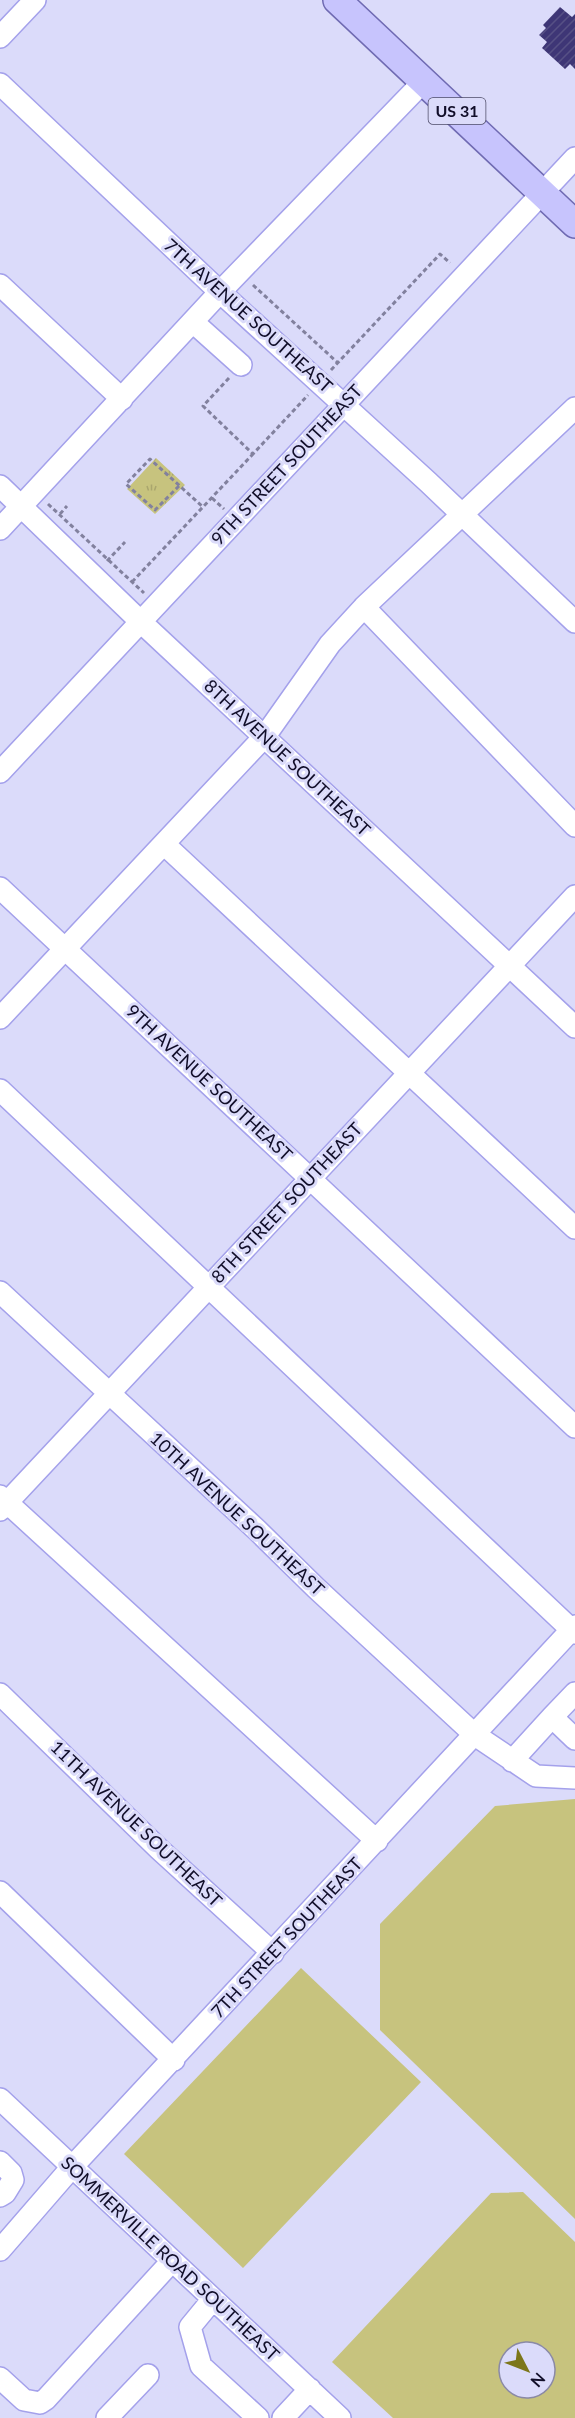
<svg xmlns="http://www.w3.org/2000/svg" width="575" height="2418" viewBox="0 0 575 2418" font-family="Lato,sans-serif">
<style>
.grass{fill:url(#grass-tufts)}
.pitch{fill:#c7c37e;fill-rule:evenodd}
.building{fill:url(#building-hatch)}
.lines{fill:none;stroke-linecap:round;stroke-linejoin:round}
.minor-casing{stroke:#a4a1eb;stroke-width:24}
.major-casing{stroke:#6f6ab2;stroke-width:30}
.path{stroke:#82819e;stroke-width:3;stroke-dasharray:4.5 3;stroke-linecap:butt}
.minor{stroke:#fff;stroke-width:21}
.major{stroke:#c7c4fd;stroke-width:27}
.labels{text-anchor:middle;stroke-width:6;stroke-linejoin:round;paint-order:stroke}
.shield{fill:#dbdbfa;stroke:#4e4c68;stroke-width:1.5}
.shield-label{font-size:16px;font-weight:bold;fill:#110e29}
.street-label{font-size:18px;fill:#110e29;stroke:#dbdbfa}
</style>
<defs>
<pattern id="grass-tufts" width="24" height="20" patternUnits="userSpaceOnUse" patternTransform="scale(1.5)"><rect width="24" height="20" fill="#c7c37e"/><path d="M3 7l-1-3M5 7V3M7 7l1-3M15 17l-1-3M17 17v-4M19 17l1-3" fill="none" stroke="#aaa66d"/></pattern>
<pattern id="building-hatch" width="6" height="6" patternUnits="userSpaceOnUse" patternTransform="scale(1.5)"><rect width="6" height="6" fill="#3e3676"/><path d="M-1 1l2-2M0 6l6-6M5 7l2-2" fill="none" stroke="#565085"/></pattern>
</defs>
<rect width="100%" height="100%" fill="#dbdbfa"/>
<path class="grass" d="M 156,458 L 185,485 L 155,514 L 127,489 Z"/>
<path class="pitch" d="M 575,1799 L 575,2219 L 380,2030 L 380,1924 L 495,1806 Z
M 301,1968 L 421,2082 L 243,2268 L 124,2154 Z
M 523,2192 L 575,2242 L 575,2418 L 393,2418 L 332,2362 L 491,2193 ZM 509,2352 L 545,2352 L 545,2388 L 509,2388 Z"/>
<path class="building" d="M 560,7 L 572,17 L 575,14 L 575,69 L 570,64 L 565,69 L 542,48 L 547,42 L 539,35 L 546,28 L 543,25 Z"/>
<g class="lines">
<defs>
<path id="minor" d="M 0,37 L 35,0
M 0,84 L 220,292 L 428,482 L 575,622
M 0,285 L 122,399
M 193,322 L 241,365
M 0,486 L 141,622 L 575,1027
M 0,529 L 220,292 L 424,81
M 364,607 L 575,826
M 0,772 L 575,158
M 164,844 L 575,1228
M 0,888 L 575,1427
M 0,1018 L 265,736 L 330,644 L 364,607 L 575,408
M 0,1090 L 575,1633
M 0,1292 L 257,1530 L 316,1588 L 475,1735 L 536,1776 L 575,1778
M 0,1496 L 377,1841
M 0,1510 L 575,896
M 575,1693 L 552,1717 L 575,1739
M 0,1694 L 159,1849 L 273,1953
M 512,1761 L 552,1717
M 0,1892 L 174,2060
M 0,2099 L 340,2418
M 0,2162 L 11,2173 L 13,2180 L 5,2193 L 0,2196
M 0,2250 L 72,2167 L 575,1626
M 213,2299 L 190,2327 L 201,2366 L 258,2418
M 0,2378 L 24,2400 L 40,2403 L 46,2399 L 172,2261
M 107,2418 L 148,2375
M 283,2418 L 310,2389"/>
<path id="major" d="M 337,0 L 575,224"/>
</defs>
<use href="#minor" class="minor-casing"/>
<use href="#major" class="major-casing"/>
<path class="path" d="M 253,285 L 338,363
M 331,370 L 440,254 L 450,263
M 229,378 L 203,406 L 253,454 L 308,395
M 179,486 L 155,510 L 126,484 L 150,459 L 203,507
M 212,498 L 224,509
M 48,504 L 144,593
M 60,514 L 67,506
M 107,561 L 125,542
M 132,582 L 253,454"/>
<use href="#minor" class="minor"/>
<use href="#major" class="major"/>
</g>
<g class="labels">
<rect class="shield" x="428.5" y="98" width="57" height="26" rx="4.5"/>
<g class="shield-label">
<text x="457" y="117">US 31</text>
</g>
<g class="street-label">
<text transform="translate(248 316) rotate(42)" y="6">7TH AVENUE SOUTHEAST</text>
<text transform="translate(287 465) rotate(-47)" y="6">9TH STREET SOUTHEAST</text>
<text transform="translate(287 758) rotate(43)" y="6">8TH AVENUE SOUTHEAST</text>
<text transform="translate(209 1083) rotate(43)" y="6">9TH AVENUE SOUTHEAST</text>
<text transform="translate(287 1203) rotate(-47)" y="6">8TH STREET SOUTHEAST</text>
<text transform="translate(237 1514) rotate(43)" y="6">10TH AVENUE SOUTHEAST</text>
<text transform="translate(136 1824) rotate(44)" y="6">11TH AVENUE SOUTHEAST</text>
<text transform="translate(287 1938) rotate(-47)" y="6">7TH STREET SOUTHEAST</text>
<text transform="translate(170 2259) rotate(43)" y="6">SOMMERVILLE ROAD SOUTHEAST</text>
</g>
</g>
<g transform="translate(527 2370) rotate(132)"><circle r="28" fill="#dbdbfa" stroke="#8a89a6" stroke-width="1.5"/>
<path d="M0-4.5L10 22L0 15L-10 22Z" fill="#7c761a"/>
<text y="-9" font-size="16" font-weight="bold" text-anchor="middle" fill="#110e29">N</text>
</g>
</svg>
